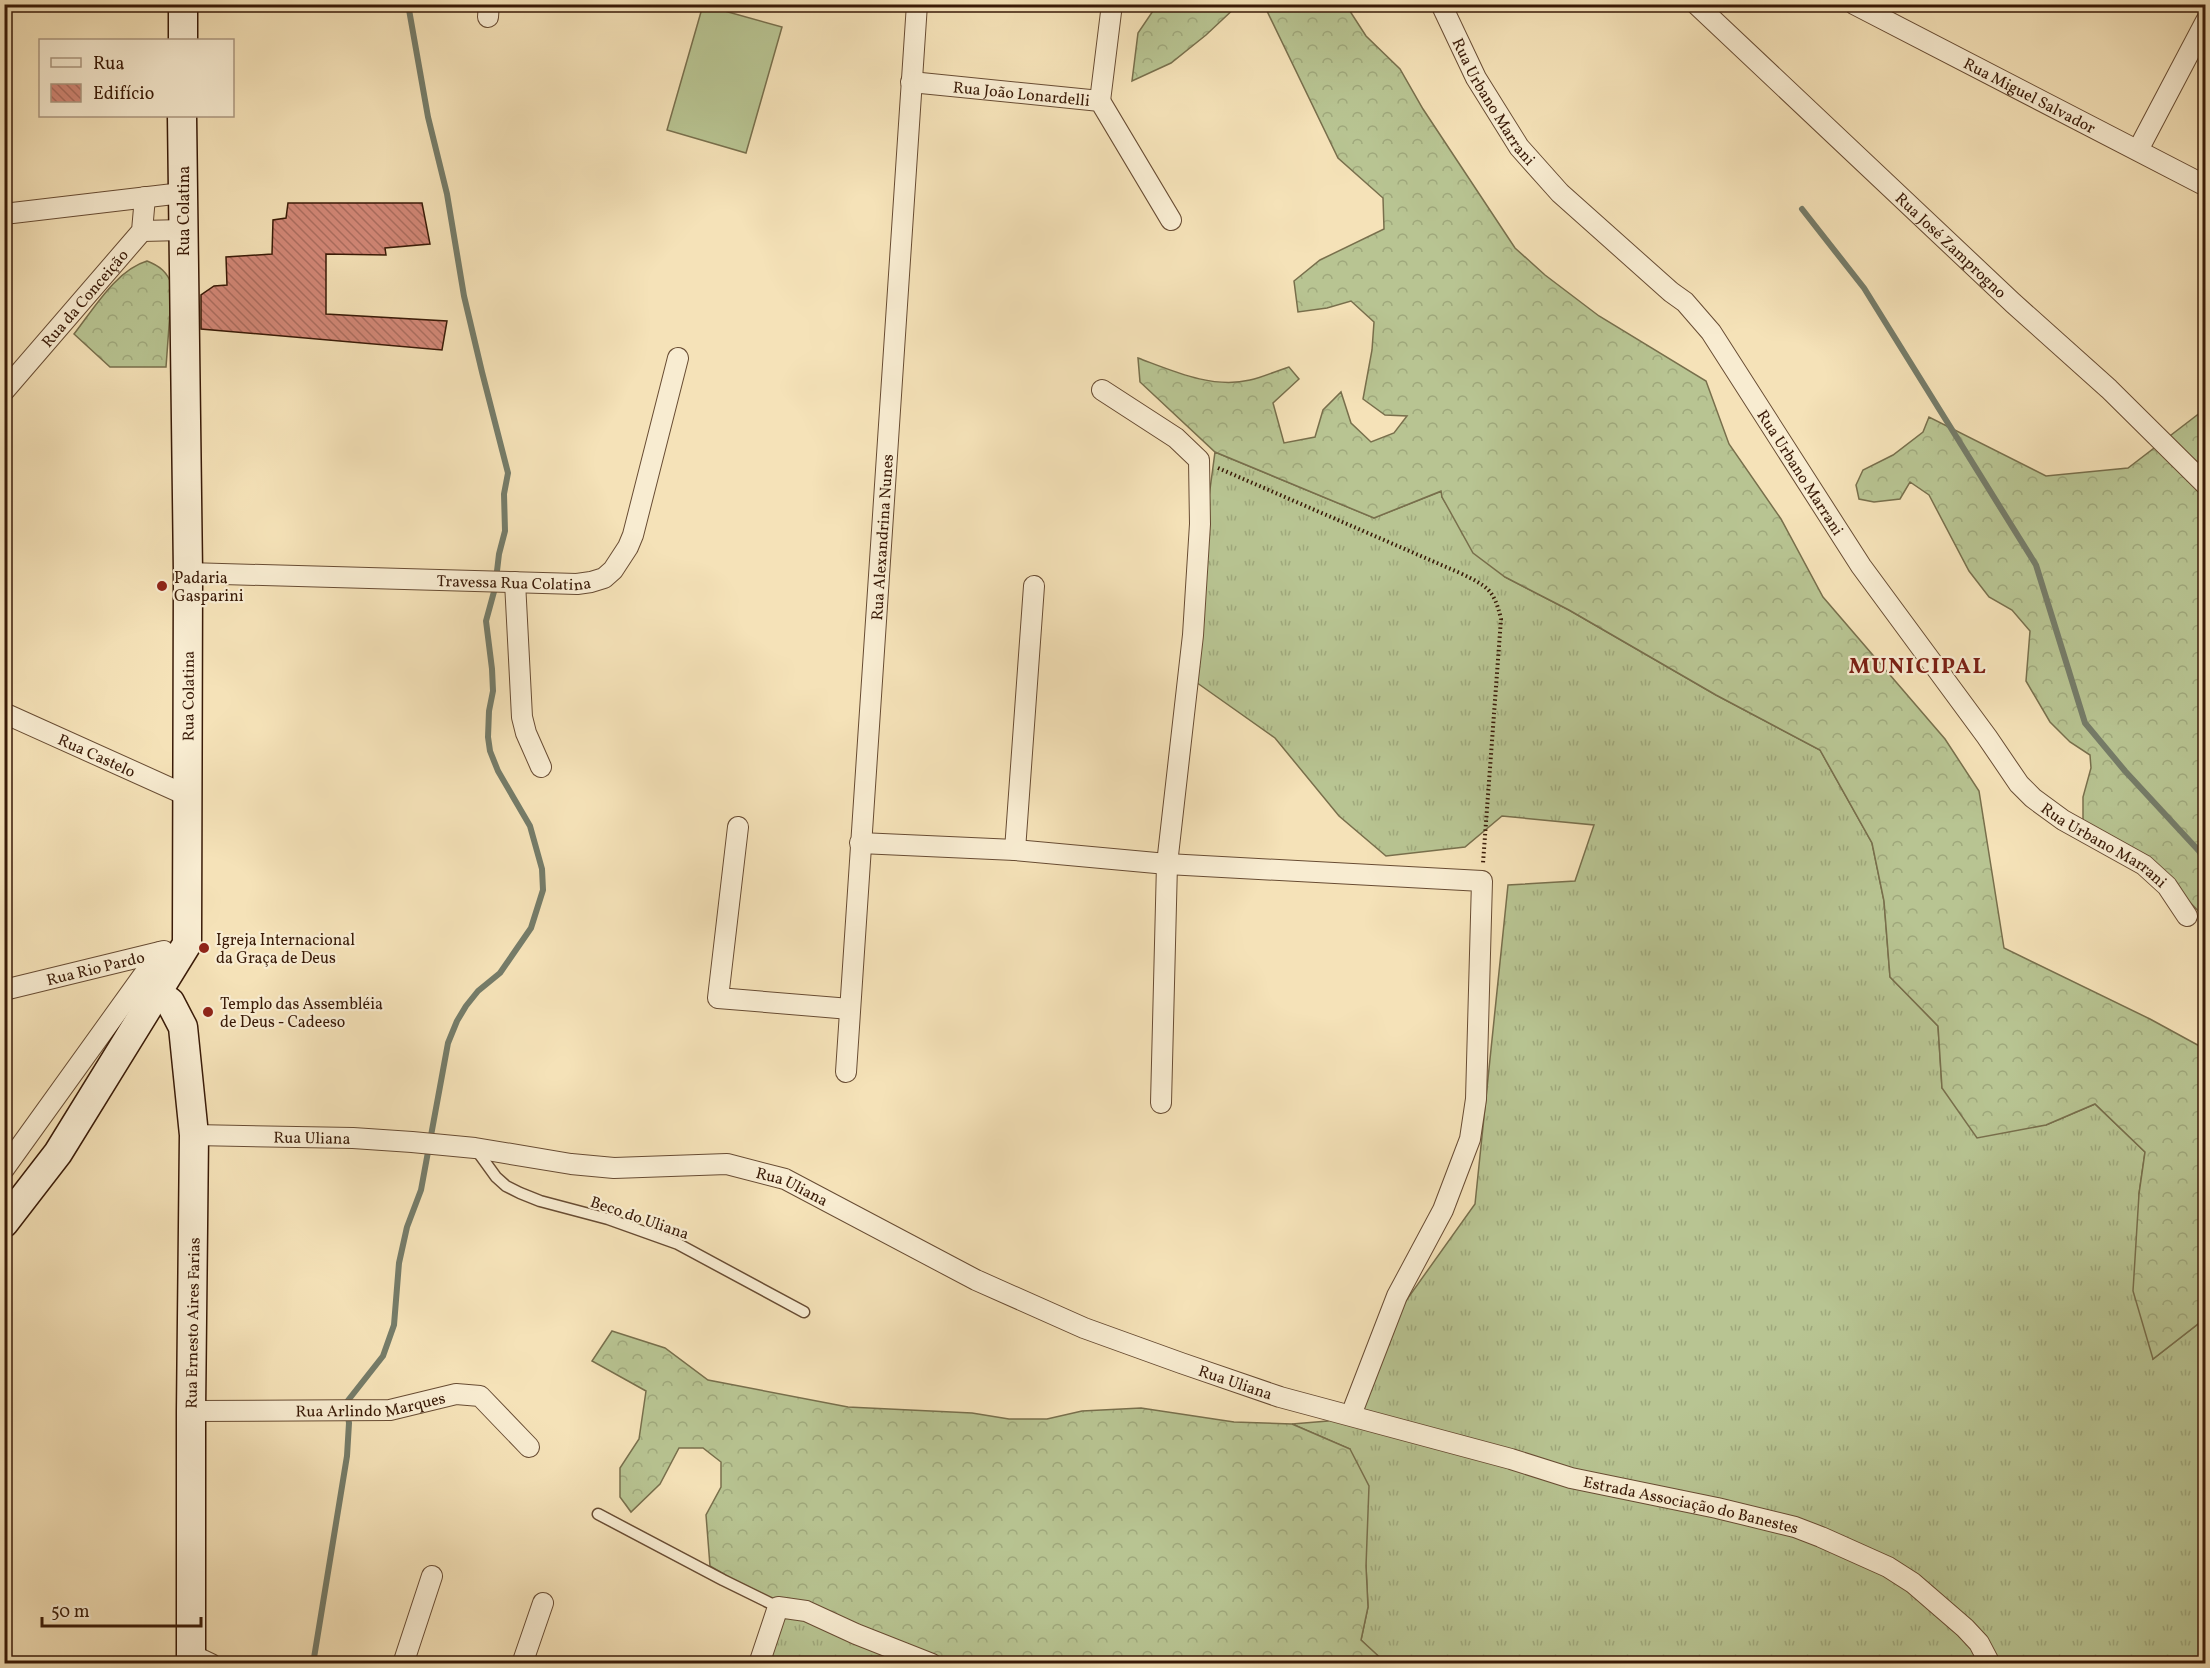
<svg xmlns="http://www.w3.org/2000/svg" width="2210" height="1668" viewBox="0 0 2210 1668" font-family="Vollkorn,serif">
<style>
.grass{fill:url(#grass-tufts);stroke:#786f4c;stroke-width:1.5}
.forest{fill:url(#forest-crowns);stroke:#786f4c;stroke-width:1.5}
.pitch{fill:#b8c492;stroke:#786f4c;stroke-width:1.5}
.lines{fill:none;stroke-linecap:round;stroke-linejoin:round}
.stream{stroke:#757c69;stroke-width:6}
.building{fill:url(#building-back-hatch);stroke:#391a07;stroke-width:1.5}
.lane-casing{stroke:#684c33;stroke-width:13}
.street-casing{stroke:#684c33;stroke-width:22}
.secondary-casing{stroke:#391a07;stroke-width:31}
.path{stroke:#391a07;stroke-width:4;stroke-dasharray:1.5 3;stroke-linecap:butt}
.lane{stroke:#f8ecd1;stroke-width:10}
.street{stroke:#f8ecd1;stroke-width:20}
.secondary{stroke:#f8ecd1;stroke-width:28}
.poi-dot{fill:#8f2418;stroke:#f8ecd1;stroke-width:2}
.labels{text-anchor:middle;stroke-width:4.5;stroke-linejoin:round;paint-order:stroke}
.street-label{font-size:16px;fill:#391a07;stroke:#f8ecd1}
.poi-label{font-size:16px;fill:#391a07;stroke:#f8ecd1;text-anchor:start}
.district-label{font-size:22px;font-weight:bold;letter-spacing:1.5px;fill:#7a1f14;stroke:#f8ecd1}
</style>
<defs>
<pattern id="grass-tufts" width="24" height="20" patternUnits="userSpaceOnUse" patternTransform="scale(1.5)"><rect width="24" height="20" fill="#b8c492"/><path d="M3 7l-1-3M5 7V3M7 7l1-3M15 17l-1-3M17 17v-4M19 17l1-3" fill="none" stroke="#9fa87c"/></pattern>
<pattern id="forest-crowns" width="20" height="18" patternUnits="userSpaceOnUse" patternTransform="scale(1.5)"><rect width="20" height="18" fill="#b8c492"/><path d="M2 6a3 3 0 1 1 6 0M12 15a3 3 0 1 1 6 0" fill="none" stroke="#9fa87c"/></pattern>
<pattern id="building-back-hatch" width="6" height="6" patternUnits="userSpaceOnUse" patternTransform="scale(1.5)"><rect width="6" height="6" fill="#d38878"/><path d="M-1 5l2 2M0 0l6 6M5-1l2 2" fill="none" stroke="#ac6e60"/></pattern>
</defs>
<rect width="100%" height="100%" fill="#f5e2b8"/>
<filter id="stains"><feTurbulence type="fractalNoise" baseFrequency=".00333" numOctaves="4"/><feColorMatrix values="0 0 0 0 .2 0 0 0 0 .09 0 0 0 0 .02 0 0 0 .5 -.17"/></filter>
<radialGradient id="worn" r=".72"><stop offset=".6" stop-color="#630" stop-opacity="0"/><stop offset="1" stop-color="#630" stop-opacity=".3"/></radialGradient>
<path class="grass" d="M 1215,452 L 1374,518 L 1442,491 L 1442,497 L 1454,516 L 1505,577 L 1569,610 L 1716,695 L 1820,750 L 1872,843 L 1884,901 L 1890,977 L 1938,1026 L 1942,1088 L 2046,1125 L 2095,1104 L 2145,1152 L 2139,1194 L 2153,1359 L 2203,1320 L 2205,1312 L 2205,1663 L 1386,1664 L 1361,1640 L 1368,1607 L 1366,1566 L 1350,1449 L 1292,1424 L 1328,1421 L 1351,1402 L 1373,1347 L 1475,1204 L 1508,885 L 1575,881 L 1594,825 L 1502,816 L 1465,847 L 1386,856 L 1339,816 L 1275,738 L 1193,680 L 1204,534 Z
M 768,1600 L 938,1664 L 764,1664 L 770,1613 Z"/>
<path class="forest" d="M 1157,5 L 1157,4 L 1238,5 L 1206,35 L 1171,63 L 1132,81 L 1138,33 Z
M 1248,5 L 1346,5 L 1366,36 L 1400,69 L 1423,109 L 1515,248 L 1545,275 L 1599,316 L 1706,381 L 1729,444 L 1781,519 L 1823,597 L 1945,739 L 1979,791 L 2004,948 L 2150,1019 L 2205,1049 L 2205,1312 L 2203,1320 L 2153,1359 L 2133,1291 L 2139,1194 L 2145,1152 L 2095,1104 L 2046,1125 L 1977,1138 L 1942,1088 L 1938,1026 L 1890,977 L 1884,901 L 1872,843 L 1820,750 L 1716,695 L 1569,610 L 1505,577 L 1473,553 L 1442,497 L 1441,491 L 1374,518 L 1215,452 L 1140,382 L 1138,358 C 1173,371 1212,389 1250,380 C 1263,377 1276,371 1289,367 L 1299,379 L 1273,403 L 1284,443 L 1315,437 L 1323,410 L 1341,392 L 1351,423 L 1371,442 L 1394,433 L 1407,416 L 1385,415 L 1363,399 L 1372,350 L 1374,322 L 1351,301 L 1327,308 L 1298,312 L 1294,281 L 1320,260 L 1384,229 L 1383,198 L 1338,158 L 1265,7 Z
M 147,261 C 160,266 167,272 172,285 L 166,367 L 110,367 L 74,334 C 93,310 116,270 147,261 Z
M 2205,409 L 2205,918 L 2157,868 L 2083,827 L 2083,797 L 2091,768 L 2090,755 L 2070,742 L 2050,722 L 2026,681 L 2030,631 L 2012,610 L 1989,597 L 1969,571 L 1929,495 L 1910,482 L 1900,499 L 1874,502 L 1859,499 L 1856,485 L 1863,470 L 1893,455 L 1923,432 L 1929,417 L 2046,476 L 2128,468 Z
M 612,1331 L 665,1348 L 708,1380 L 848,1407 L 972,1413 L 1009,1419 L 1047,1419 L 1082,1411 L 1141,1408 L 1234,1422 L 1292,1424 L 1350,1449 L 1369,1486 L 1366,1566 L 1368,1607 L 1361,1640 L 1386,1663 L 938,1663 L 768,1600 L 710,1566 L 706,1515 L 721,1487 L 721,1462 L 703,1448 L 679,1448 L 660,1484 L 631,1512 L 620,1497 L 620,1468 L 639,1439 L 646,1391 L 592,1361 Z"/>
<path class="pitch" d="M 703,5 L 782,27 L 746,153 L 667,130 Z"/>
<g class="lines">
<path class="stream" d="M 1802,209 L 1864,288 L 2036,565 L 2085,723 L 2125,771 L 2199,851 L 2206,863
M 313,1664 L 347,1456 L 349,1423 L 346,1403 L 383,1356 L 394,1325 L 399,1263 L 407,1227 L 421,1190 L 448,1043 L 457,1021 L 466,1006 L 478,991 L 500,973 L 531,928 L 543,890 L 542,869 L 530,826 L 498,771 L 490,751 L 488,737 L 489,711 L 493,691 L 492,669 L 486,621 L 495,588 L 499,554 L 505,531 L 504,494 L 508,473 L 482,372 L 464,296 L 447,194 L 428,117 L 408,4"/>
</g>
<path class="building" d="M 288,203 L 422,203 L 430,244 L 385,248 L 386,255 L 326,254 L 326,314 L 447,321 L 442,350 L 201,329 L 201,295 L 214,286 L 227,285 L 226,257 L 272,254 L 273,220 L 286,218 Z"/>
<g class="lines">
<defs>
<path id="lane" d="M 475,1148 L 496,1177 L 506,1186 L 520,1193 L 540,1201 L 608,1219 L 678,1244 L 804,1312
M 598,1514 L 723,1580 L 778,1607"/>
<g id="street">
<path id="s1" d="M 1441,4 L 1476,78 L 1519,147 L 1560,193 L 1671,292 L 1685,302 L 1711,332 L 1861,566 L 1987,737 L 2019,784 L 2033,798 L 2063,820 L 2144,865 L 2167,886 L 2187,916"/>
<path id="s2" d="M 1696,4 L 2013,303 L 2109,389 L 2206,485"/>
<path id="s3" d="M 1854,4 L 2206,186"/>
<path d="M 488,17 L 489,4"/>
<path id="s4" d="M 911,82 L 1100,101 L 1171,220"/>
<path d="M 1100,101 L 1112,4"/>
<path d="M 2138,150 L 2206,21"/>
<path d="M 4,214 L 182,193"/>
<path d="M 142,231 L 183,230"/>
<path d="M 1102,390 L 1176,438 L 1199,460 L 1200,524 L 1193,635 L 1167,864 L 1161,1103"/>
<path id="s5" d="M 4,391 L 142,231 L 145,197"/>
<path id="s6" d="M 188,573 L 577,584 L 591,582 L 604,578 L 613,570 L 628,547 L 633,535 L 678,358"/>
<path d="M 515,582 L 522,717 L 526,733 L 541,767"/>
<path id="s7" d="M 4,713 L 188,796"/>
<path d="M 738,827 L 718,998 L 850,1009"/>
<path d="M 860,843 L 1015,850 L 1167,864 L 1482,881 L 1476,1099 L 1470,1139 L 1443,1210 L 1397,1296 L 1351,1415"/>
<path d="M 1015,850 L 1034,586"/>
<path id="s8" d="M 4,990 L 164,951"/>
<path id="s9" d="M 846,1072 L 917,4"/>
<path id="s10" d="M 194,1135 L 353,1138 L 412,1142 L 475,1148 L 571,1164 L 614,1168 L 727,1164 L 785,1179 L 976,1280 L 1084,1328 L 1181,1363 L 1280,1397 L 1511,1459 L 1571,1478 L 1717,1508 L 1795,1527 L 1821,1537 L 1888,1567 L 1913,1583 L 1965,1628 L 1979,1643 L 1990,1664"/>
<path d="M 4,1169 L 160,952"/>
<path id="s11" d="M 191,1411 L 390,1410 L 456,1394 L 480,1396 L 529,1447"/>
<path d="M 192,1655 L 211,1664"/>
<path d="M 403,1664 L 432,1576"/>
<path d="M 522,1664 L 543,1603"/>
<path d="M 759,1664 L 778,1607 L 806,1611 L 856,1634 L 932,1664"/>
</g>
<g id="secondary">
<path d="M 183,40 L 183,4"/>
<path d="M 157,993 L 170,1002 L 183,1027 L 194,1135 L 191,1411 L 191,1664"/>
<path id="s12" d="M 4,1223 L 58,1153 L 187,944 L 188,573 L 182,116"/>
</g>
</defs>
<use href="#lane" class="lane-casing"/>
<use href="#street" class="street-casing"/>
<use href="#secondary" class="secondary-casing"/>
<path class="path" d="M 1218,468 L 1460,573 C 1487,586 1494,589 1501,619 L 1483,863"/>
<use href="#lane" class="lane"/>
<use href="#street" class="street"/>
<use href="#secondary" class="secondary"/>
</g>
<g class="poi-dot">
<circle cx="162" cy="586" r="6"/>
<circle cx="204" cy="948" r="6"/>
<circle cx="208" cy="1012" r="6"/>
</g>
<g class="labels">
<g class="street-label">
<text dy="6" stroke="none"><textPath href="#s4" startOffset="111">Rua João Lonardelli</textPath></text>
<text dy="6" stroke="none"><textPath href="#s3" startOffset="198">Rua Miguel Salvador</textPath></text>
<text dy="6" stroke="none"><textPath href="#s1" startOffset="111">Rua Urbano Marrani</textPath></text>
<text transform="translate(183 211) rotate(-90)" y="6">Rua Colatina</text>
<text dy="6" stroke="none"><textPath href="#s2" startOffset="351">Rua José Zamprogno</textPath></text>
<text dy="6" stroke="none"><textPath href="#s5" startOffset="123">Rua da Conceição</textPath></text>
<text dy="6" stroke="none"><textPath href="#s1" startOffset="597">Rua Urbano Marrani</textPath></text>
<text dy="6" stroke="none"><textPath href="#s9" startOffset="536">Rua Alexandrina Nunes</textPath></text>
<text dy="6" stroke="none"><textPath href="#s6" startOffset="326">Travessa Rua Colatina</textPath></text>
<text dy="6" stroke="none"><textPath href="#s12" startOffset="582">Rua Colatina</textPath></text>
<text dy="6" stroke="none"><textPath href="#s7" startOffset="102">Rua Castelo</textPath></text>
<text dy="6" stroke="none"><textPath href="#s1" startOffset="1083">Rua Urbano Marrani</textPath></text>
<text dy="6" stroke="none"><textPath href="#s8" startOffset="94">Rua Rio Pardo</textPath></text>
<text dy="6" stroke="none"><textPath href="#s10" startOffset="118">Rua Uliana</textPath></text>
<text dy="6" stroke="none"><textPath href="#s10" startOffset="604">Rua Uliana</textPath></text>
<text transform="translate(640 1217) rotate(19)" y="6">Beco do Uliana</text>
<text transform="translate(192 1323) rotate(-89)" y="6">Rua Ernesto Aires Farias</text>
<text dy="6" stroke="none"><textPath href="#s10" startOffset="1090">Rua Uliana</textPath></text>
<text dy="6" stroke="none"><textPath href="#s11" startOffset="180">Rua Arlindo Marques</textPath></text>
<text dy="6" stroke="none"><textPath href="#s10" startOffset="1562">Estrada Associação do Banestes</textPath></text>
</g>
<g class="poi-label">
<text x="174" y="583">Padaria<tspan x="174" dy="18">Gasparini</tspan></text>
<text x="216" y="945">Igreja Internacional<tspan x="216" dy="18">da Graça de Deus</tspan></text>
<text x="220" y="1009">Templo das Assembléia<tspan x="220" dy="18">de Deus - Cadeeso</tspan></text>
</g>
<g class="district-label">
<text x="1918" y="673">MUNICIPAL</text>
</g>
</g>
<rect width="2210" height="1668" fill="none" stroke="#f5e2b8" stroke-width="24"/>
<rect x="6" y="6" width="2198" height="1656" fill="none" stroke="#391a07" stroke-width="3"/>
<rect x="12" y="12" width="2186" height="1644" fill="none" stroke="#391a07" stroke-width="1.5"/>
<rect x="39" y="39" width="195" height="78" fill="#f8ecd1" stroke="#ac9880" stroke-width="1.5"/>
<rect x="51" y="58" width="30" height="9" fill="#f8ecd1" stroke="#ac9880" stroke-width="1.5"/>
<text x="93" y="69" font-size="18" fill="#391a07">Rua</text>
<rect x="51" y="84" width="30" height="18" fill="url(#building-back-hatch)" stroke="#ac9880" stroke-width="1.5"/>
<text x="93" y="99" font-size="18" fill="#391a07">Edifício</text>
<path d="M42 1617v9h159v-9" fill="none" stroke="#391a07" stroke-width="3"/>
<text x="51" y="1617" font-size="18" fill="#391a07" stroke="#f8ecd1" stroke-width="4.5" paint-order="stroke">50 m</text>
<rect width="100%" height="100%" filter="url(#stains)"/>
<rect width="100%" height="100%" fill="url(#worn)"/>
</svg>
